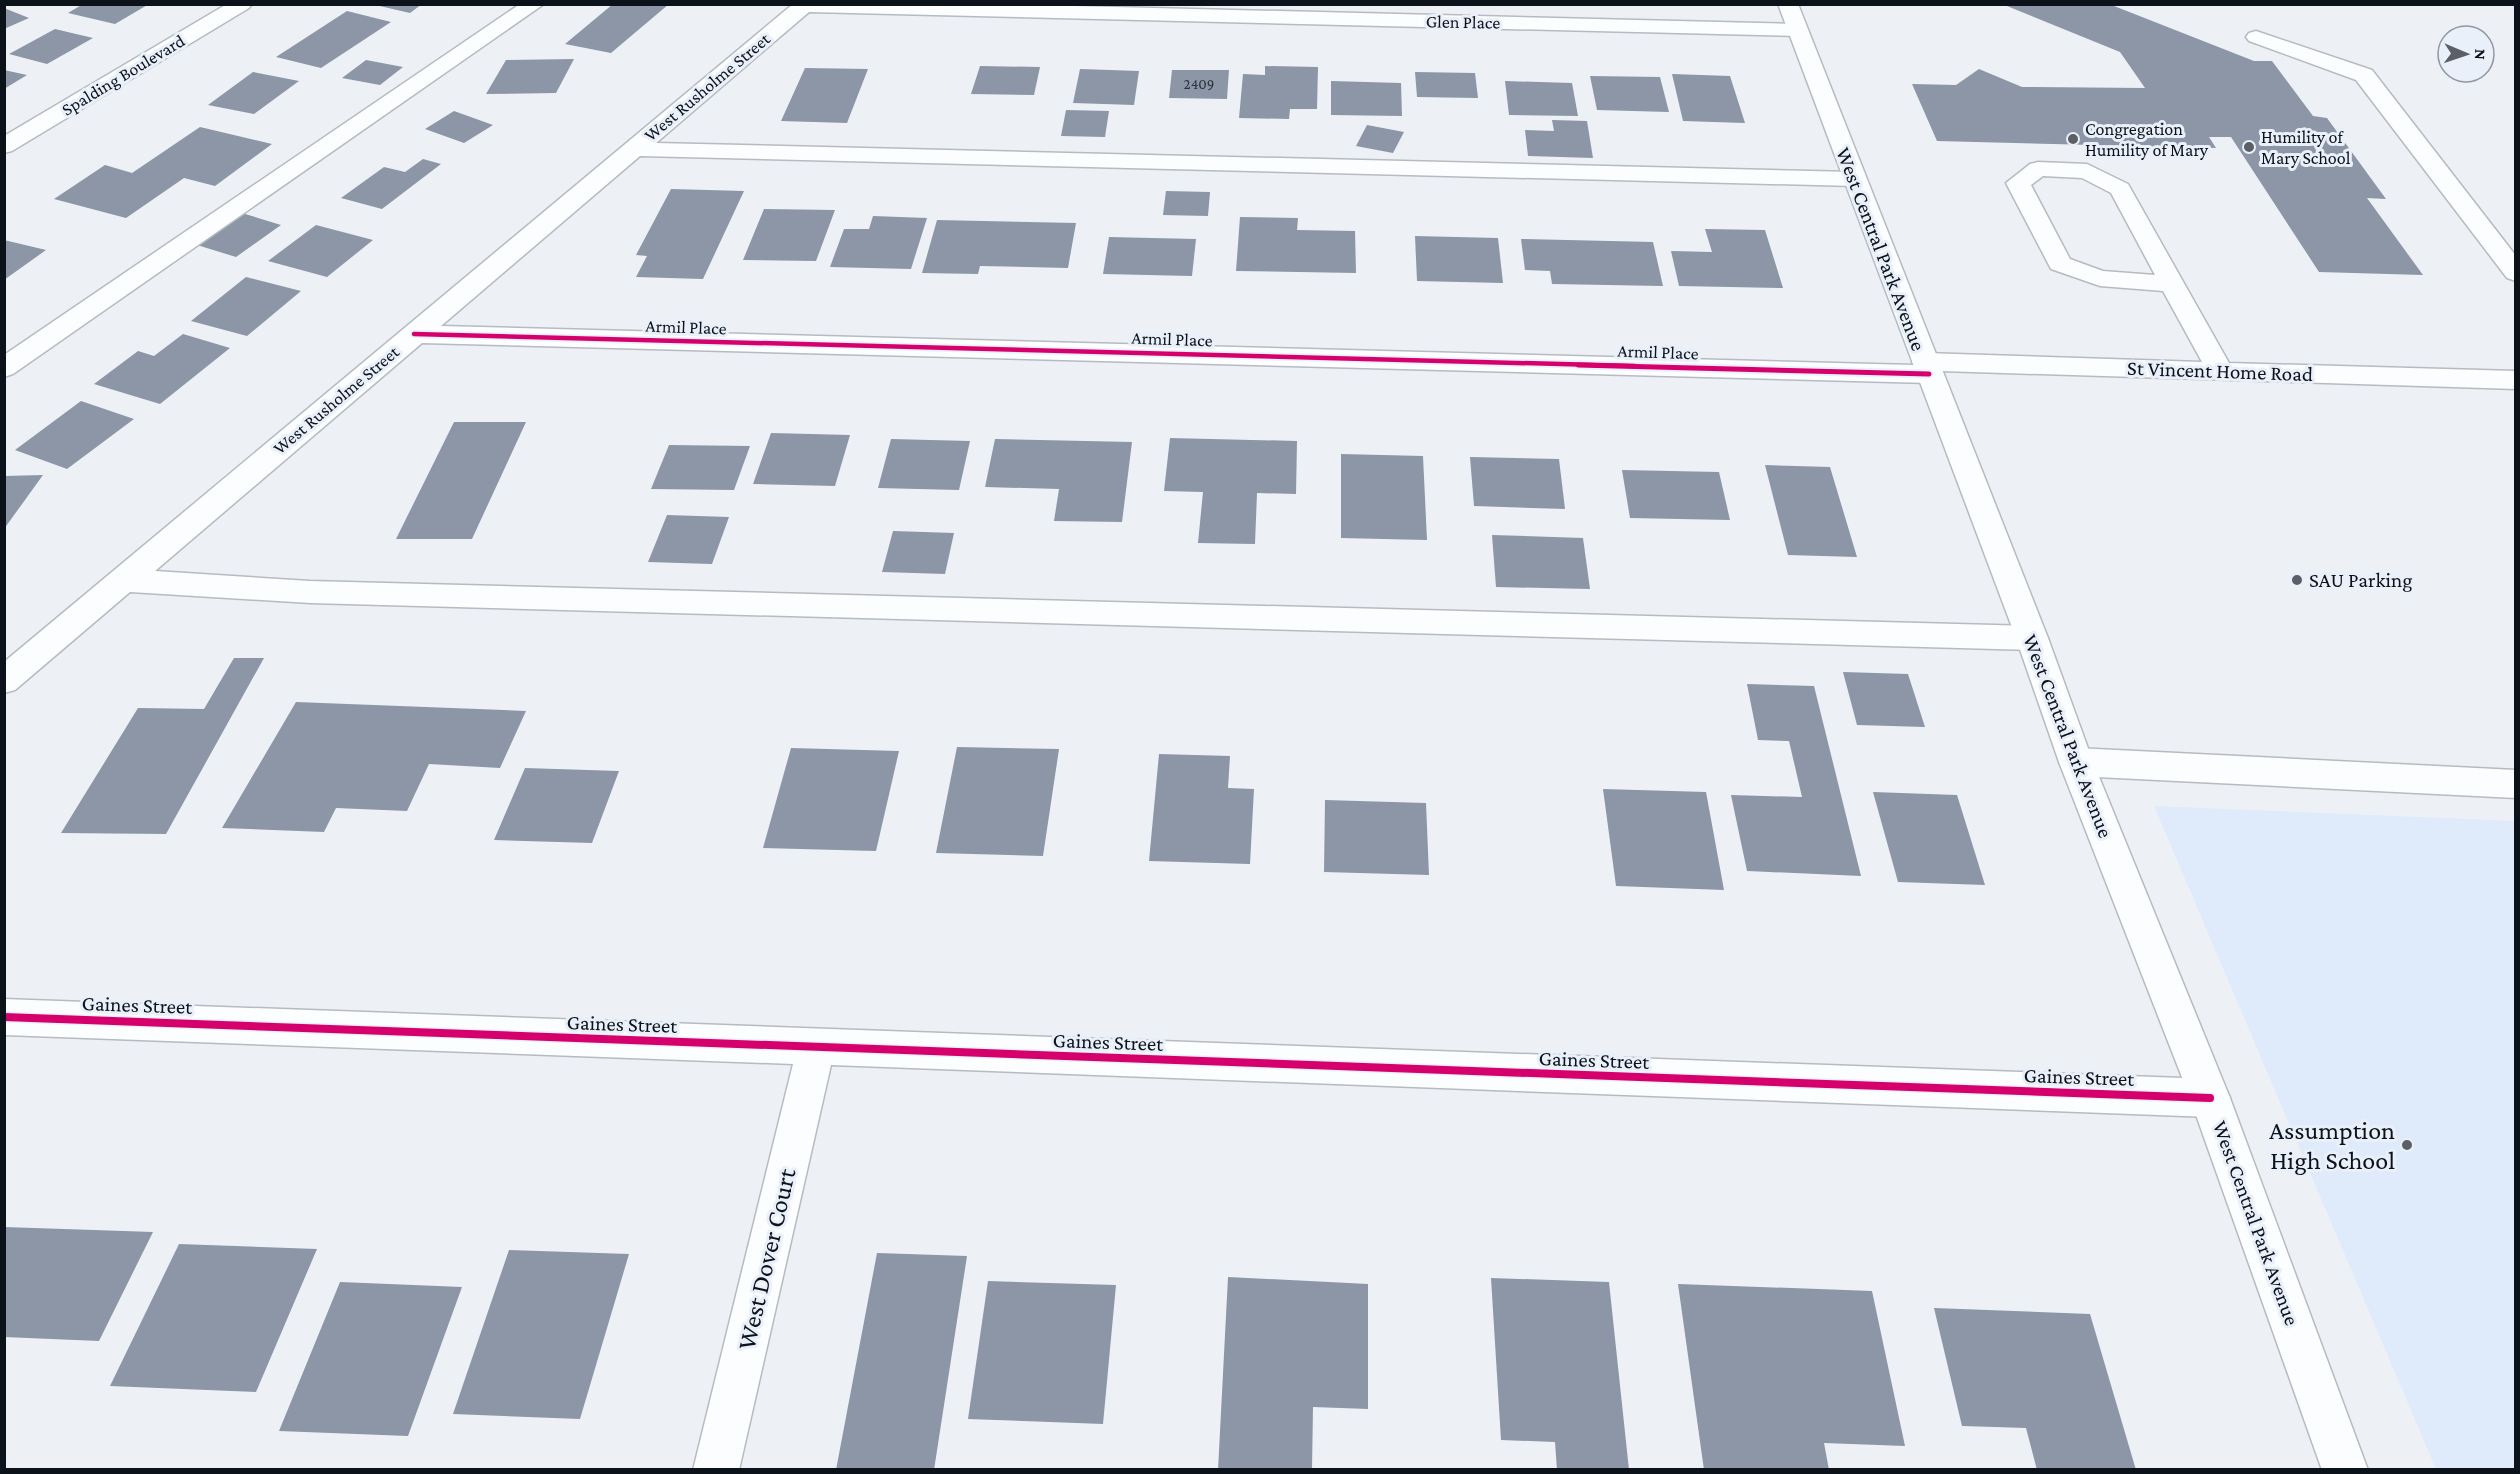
<svg xmlns="http://www.w3.org/2000/svg" width="2520" height="1474" viewBox="0 0 2520 1474" font-family="'Crimson Pro',serif">
<style>
.built{fill:#dfeafb}
.building{fill:#8c96a6}
.lines{fill:none;stroke-linecap:round;stroke-linejoin:round}
.minor-casing{stroke:#b6bbc1;stroke-width:3}
.major-casing{stroke:#b6bbc1;stroke-width:3}
.minor{fill:#fcfdfe;fill-rule:evenodd}
.major{fill:#fcfdfe;fill-rule:evenodd}
.cycleway-far2-casing{stroke:#e9f0fa;stroke-width:8}
.cycleway-far1-casing{stroke:#e9f0fa;stroke-width:9}
.cycleway-casing{stroke:#e9f0fa;stroke-width:11}
.cycleway-far2{stroke:#d6006c;stroke-width:4.5}
.cycleway-far1{stroke:#d6006c;stroke-width:5}
.cycleway{stroke:#d6006c;stroke-width:8}
.poi-dot{fill:#5b6067;stroke:#e9f0fa;stroke-width:2}
.labels{text-anchor:middle;stroke-width:6;stroke-linejoin:round;paint-order:stroke}
.far-number-label{font-size:15px;fill:#2c333d}
.far-street-label{font-size:18px;fill:#0c121a;stroke:#e9f0fa}
.far-poi-label{font-size:18px;fill:#0c121a;stroke:#e9f0fa;text-anchor:start}
.street-label{font-size:21px;fill:#0c121a;stroke:#e9f0fa}
.poi-label{font-size:21px;fill:#0c121a;stroke:#e9f0fa;text-anchor:start}
.near-poi-label{font-size:26px;fill:#0c121a;stroke:#e9f0fa;text-anchor:end}
.near-street-label{font-size:26px;fill:#0c121a;stroke:#e9f0fa}
</style>
<rect width="100%" height="100%" fill="#edf1f6"/>
<path class="built" d="M 2154,806 L 2515,821 L 2515,1469 L 2436,1469 Z"/>
<path class="building" d="M 83,4 L 149,4 L 115,24 L 68,13 Z
M 371,4 L 422,4 L 410,13 Z
M 613,4 L 669,4 L 611,53 L 565,44 Z
M 2002,4 L 2109,4 L 2254,61 L 2272,61 L 2313,116 L 2327,118 L 2386,199 L 2367,198 L 2423,275 L 2319,272 L 2231,137 L 2209,137 L 2216,148 L 1937,141 L 1912,84 L 1956,85 L 1979,69 L 2022,87 L 2145,88 L 2120,52 Z
M 4,8 L 29,18 L 4,29 Z
M 347,11 L 391,22 L 321,68 L 276,57 Z
M 55,29 L 93,38 L 47,64 L 9,54 Z
M 574,59 L 556,93 L 486,94 L 506,60 Z
M 366,60 L 403,67 L 380,85 L 342,78 Z
M 980,66 L 1040,67 L 1034,95 L 971,94 Z
M 1265,66 L 1318,67 L 1317,109 L 1290,109 L 1289,119 L 1239,118 L 1243,74 L 1265,75 Z
M 805,68 L 868,69 L 847,123 L 781,121 Z
M 1080,69 L 1139,71 L 1134,105 L 1073,103 Z
M 4,70 L 27,75 L 4,89 Z
M 1172,70 L 1229,70 L 1227,99 L 1169,98 Z
M 253,72 L 299,81 L 254,114 L 208,105 Z
M 1415,72 L 1475,73 L 1478,98 L 1417,97 Z
M 1672,74 L 1730,76 L 1745,123 L 1683,121 Z
M 1590,76 L 1660,77 L 1669,112 L 1597,110 Z
M 1331,81 L 1401,83 L 1402,116 L 1331,115 Z
M 1505,81 L 1572,83 L 1578,116 L 1509,115 Z
M 1066,110 L 1109,111 L 1105,137 L 1061,136 Z
M 454,111 L 493,125 L 464,143 L 425,129 Z
M 1552,120 L 1587,121 L 1593,158 L 1528,156 L 1525,130 L 1554,131 Z
M 1367,125 L 1404,132 L 1393,153 L 1356,146 Z
M 200,127 L 272,144 L 215,186 L 184,178 L 126,218 L 54,199 L 105,165 L 132,173 Z
M 423,159 L 441,164 L 382,209 L 341,198 L 384,167 L 405,172 Z
M 671,189 L 744,191 L 703,279 L 636,277 L 647,256 L 636,255 Z
M 1166,191 L 1210,192 L 1208,216 L 1163,215 Z
M 764,209 L 835,210 L 816,261 L 743,260 Z
M 242,213 L 281,225 L 236,257 L 197,245 Z
M 873,216 L 927,218 L 911,269 L 830,267 L 844,229 L 869,229 Z
M 1240,217 L 1298,218 L 1297,230 L 1355,231 L 1356,273 L 1236,271 Z
M 937,220 L 1076,223 L 1068,268 L 980,266 L 978,274 L 922,273 Z
M 316,225 L 373,240 L 327,277 L 268,261 Z
M 1705,229 L 1765,230 L 1783,288 L 1679,286 L 1671,251 L 1712,252 Z
M 1415,236 L 1498,238 L 1503,283 L 1417,281 Z
M 1109,237 L 1196,239 L 1192,276 L 1103,274 Z
M 1521,239 L 1653,242 L 1663,286 L 1552,284 L 1550,271 L 1525,270 Z
M 4,240 L 46,250 L 4,280 Z
M 246,277 L 301,291 L 247,336 L 191,321 Z
M 183,334 L 230,348 L 160,404 L 94,384 L 138,351 L 154,356 Z
M 81,401 L 134,419 L 67,469 L 15,450 Z
M 454,422 L 526,422 L 472,539 L 396,539 Z
M 771,433 L 850,435 L 835,486 L 753,484 Z
M 1170,438 L 1297,441 L 1296,494 L 1257,493 L 1255,544 L 1198,543 L 1203,492 L 1164,491 Z
M 891,439 L 970,441 L 959,490 L 878,488 Z
M 995,439 L 1132,442 L 1122,522 L 1054,521 L 1059,489 L 985,487 Z
M 669,445 L 750,446 L 734,490 L 651,489 Z
M 1341,454 L 1423,456 L 1427,540 L 1341,538 Z
M 1470,457 L 1559,459 L 1565,509 L 1474,506 Z
M 1765,465 L 1830,467 L 1857,557 L 1788,555 Z
M 1622,470 L 1719,472 L 1730,520 L 1630,518 Z
M 43,475 L 4,529 L 4,476 Z
M 667,515 L 729,517 L 712,564 L 648,562 Z
M 893,531 L 954,533 L 945,574 L 882,572 Z
M 1492,535 L 1583,538 L 1590,589 L 1496,587 Z
M 234,658 L 264,658 L 166,834 L 61,833 L 138,708 L 204,709 Z
M 1843,672 L 1908,674 L 1925,727 L 1857,725 Z
M 1747,684 L 1814,686 L 1861,876 L 1747,871 L 1731,795 L 1802,797 L 1789,741 L 1758,740 Z
M 296,702 L 526,711 L 500,768 L 429,764 L 407,811 L 336,808 L 324,832 L 222,828 Z
M 957,747 L 1059,749 L 1043,856 L 936,853 Z
M 791,748 L 899,751 L 876,851 L 763,848 Z
M 1159,754 L 1230,756 L 1228,788 L 1254,789 L 1250,864 L 1149,861 Z
M 525,768 L 619,771 L 592,843 L 494,840 Z
M 1603,789 L 1706,792 L 1724,890 L 1616,886 Z
M 1873,792 L 1957,795 L 1985,885 L 1898,882 Z
M 1325,800 L 1426,803 L 1429,875 L 1324,872 Z
M 4,1227 L 153,1232 L 99,1341 L 4,1337 Z
M 179,1244 L 317,1249 L 256,1392 L 110,1386 Z
M 509,1250 L 629,1254 L 580,1419 L 453,1414 Z
M 877,1253 L 967,1256 L 934,1470 L 836,1470 Z
M 1228,1277 L 1368,1284 L 1368,1409 L 1313,1407 L 1312,1470 L 1218,1470 Z
M 1491,1278 L 1609,1282 L 1629,1470 L 1557,1470 L 1555,1442 L 1501,1440 Z
M 988,1281 L 1116,1285 L 1103,1424 L 968,1419 Z
M 340,1282 L 462,1287 L 408,1436 L 279,1431 Z
M 1678,1284 L 1872,1291 L 1905,1446 L 1824,1443 L 1829,1470 L 1704,1470 Z
M 1934,1308 L 2090,1314 L 2136,1470 L 2037,1470 L 2026,1428 L 1962,1426 Z"/>
<g class="lines">
<defs>
<path id="minor" d="M 227,4 L 252,4 L 249,8 L 12,151 L 4,153 L 4,136 Z
M 520,4 L 544,4 L 13,374 L 4,377 L 4,355 Z
M 793,4 L 996,4 L 1797,24 L 1804,26 L 1807,30 L 1804,34 L 1797,36 L 809,12 L 656,143 L 1854,172 L 1862,174 L 1866,179 L 1862,184 L 1854,186 L 640,156 L 441,326 L 1914,365 L 1912,362 L 1916,356 L 1925,353 L 2202,362 L 2163,291 L 2100,286 L 2051,269 L 2006,183 L 2030,164 L 2038,162 L 2087,164 L 2128,184 L 2229,363 L 2516,371 L 2516,389 L 1941,371 L 1942,374 L 1938,380 L 1929,383 L 422,343 L 155,571 L 310,581 L 2032,626 L 2043,630 L 2048,638 L 2043,646 L 2032,650 L 310,603 L 130,592 L 15,690 L 4,693 L 4,662 ZM 2043,176 L 2082,178 L 2111,193 L 2155,275 L 2103,271 L 2070,259 L 2031,185 Z
M 2256,31 L 2372,70 L 2516,256 L 2516,281 L 2507,278 L 2356,80 L 2249,41 L 2246,37 L 2249,33 Z
M 2076,748 L 2516,770 L 2516,798 L 2076,776 L 2064,772 L 2059,762 L 2064,752 Z
M 4,999 L 2210,1079 L 2224,1085 L 2230,1098 L 2224,1111 L 2210,1117 L 831,1065 L 739,1470 L 693,1470 L 793,1064 L 4,1035 Z"/>
<path id="major" d="M 1778,4 L 1798,4 L 2048,638 L 2093,762 L 2230,1098 L 2368,1470 L 2322,1470 L 2190,1098 L 2059,762 L 2016,638 Z"/>
</defs>
<use href="#minor" class="minor-casing"/>
<use href="#major" class="major-casing"/>
<use href="#minor" class="minor"/>
<use href="#major" class="major"/>
<defs>
<path id="cycleway-far2" d="M 414,334 L 1635,366"/>
<path id="cycleway-far1" d="M 1578,365 L 1929,374"/>
<path id="cycleway" d="M 4,1017 L 2210,1098"/>
</defs>
<use href="#cycleway-far2" class="cycleway-far2-casing"/>
<use href="#cycleway-far1" class="cycleway-far1-casing"/>
<use href="#cycleway" class="cycleway-casing"/>
<use href="#cycleway-far2" class="cycleway-far2"/>
<use href="#cycleway-far1" class="cycleway-far1"/>
<use href="#cycleway" class="cycleway"/>
</g>
<g class="poi-dot">
<circle cx="2073" cy="139" r="6"/>
<circle cx="2249" cy="147" r="6"/>
<circle cx="2297" cy="580" r="6"/>
<circle cx="2407" cy="1145" r="6"/>
</g>
<g class="labels">
<g class="far-number-label">
<text x="1199" y="89">2409</text>
</g>
<g class="far-street-label">
<text transform="translate(1463 22) rotate(1)" y="6">Glen Place</text>
<text transform="translate(123 75) rotate(-31)" y="6">Spalding Boulevard</text>
<text transform="translate(707 87) rotate(-40)" y="6">West Rusholme Street</text>
<text transform="translate(686 327) rotate(2)" y="6">Armil Place</text>
<text transform="translate(1172 339) rotate(2)" y="6">Armil Place</text>
<text transform="translate(1658 352) rotate(2)" y="6">Armil Place</text>
<text transform="translate(336 400) rotate(-40)" y="6">West Rusholme Street</text>
</g>
<g class="far-poi-label">
<text x="2085" y="135">Congregation<tspan x="2085" dy="21">Humility of Mary</tspan></text>
<text x="2261" y="143">Humility of<tspan x="2261" dy="21">Mary School</tspan></text>
</g>
<g class="street-label">
<text transform="translate(1881 249) rotate(69)" y="7">West Central Park Avenue</text>
<text transform="translate(2220 371) rotate(2)" y="7">St Vincent Home Road</text>
<text transform="translate(2068 736) rotate(69)" y="7">West Central Park Avenue</text>
<text transform="translate(137 1005) rotate(2)" y="7">Gaines Street</text>
<text transform="translate(622 1024) rotate(2)" y="7">Gaines Street</text>
<text transform="translate(1108 1042) rotate(2)" y="7">Gaines Street</text>
<text transform="translate(1594 1060) rotate(2)" y="7">Gaines Street</text>
<text transform="translate(2079 1077) rotate(2)" y="7">Gaines Street</text>
<text transform="translate(2256 1223) rotate(70)" y="7">West Central Park Avenue</text>
</g>
<g class="poi-label">
<text x="2309" y="587">SAU Parking</text>
</g>
<g class="near-poi-label">
<text x="2395" y="1139">Assumption<tspan x="2395" dy="30">High School</tspan></text>
</g>
<g class="near-street-label">
<text transform="translate(766 1259) rotate(-77)" y="9">West Dover Court</text>
</g>
</g>
<rect width="2520" height="1474" fill="none" stroke="#0c121a" stroke-width="12"/>
<g transform="translate(2466 54) rotate(92)"><circle r="28" fill="#e9f0fa" stroke="#9197a0" stroke-width="1.5"/>
<path d="M0-4.5L10 22L0 15L-10 22Z" fill="#5b6067"/>
<text y="-9" font-size="16" font-weight="bold" text-anchor="middle" fill="#0c121a">N</text>
</g>
</svg>
